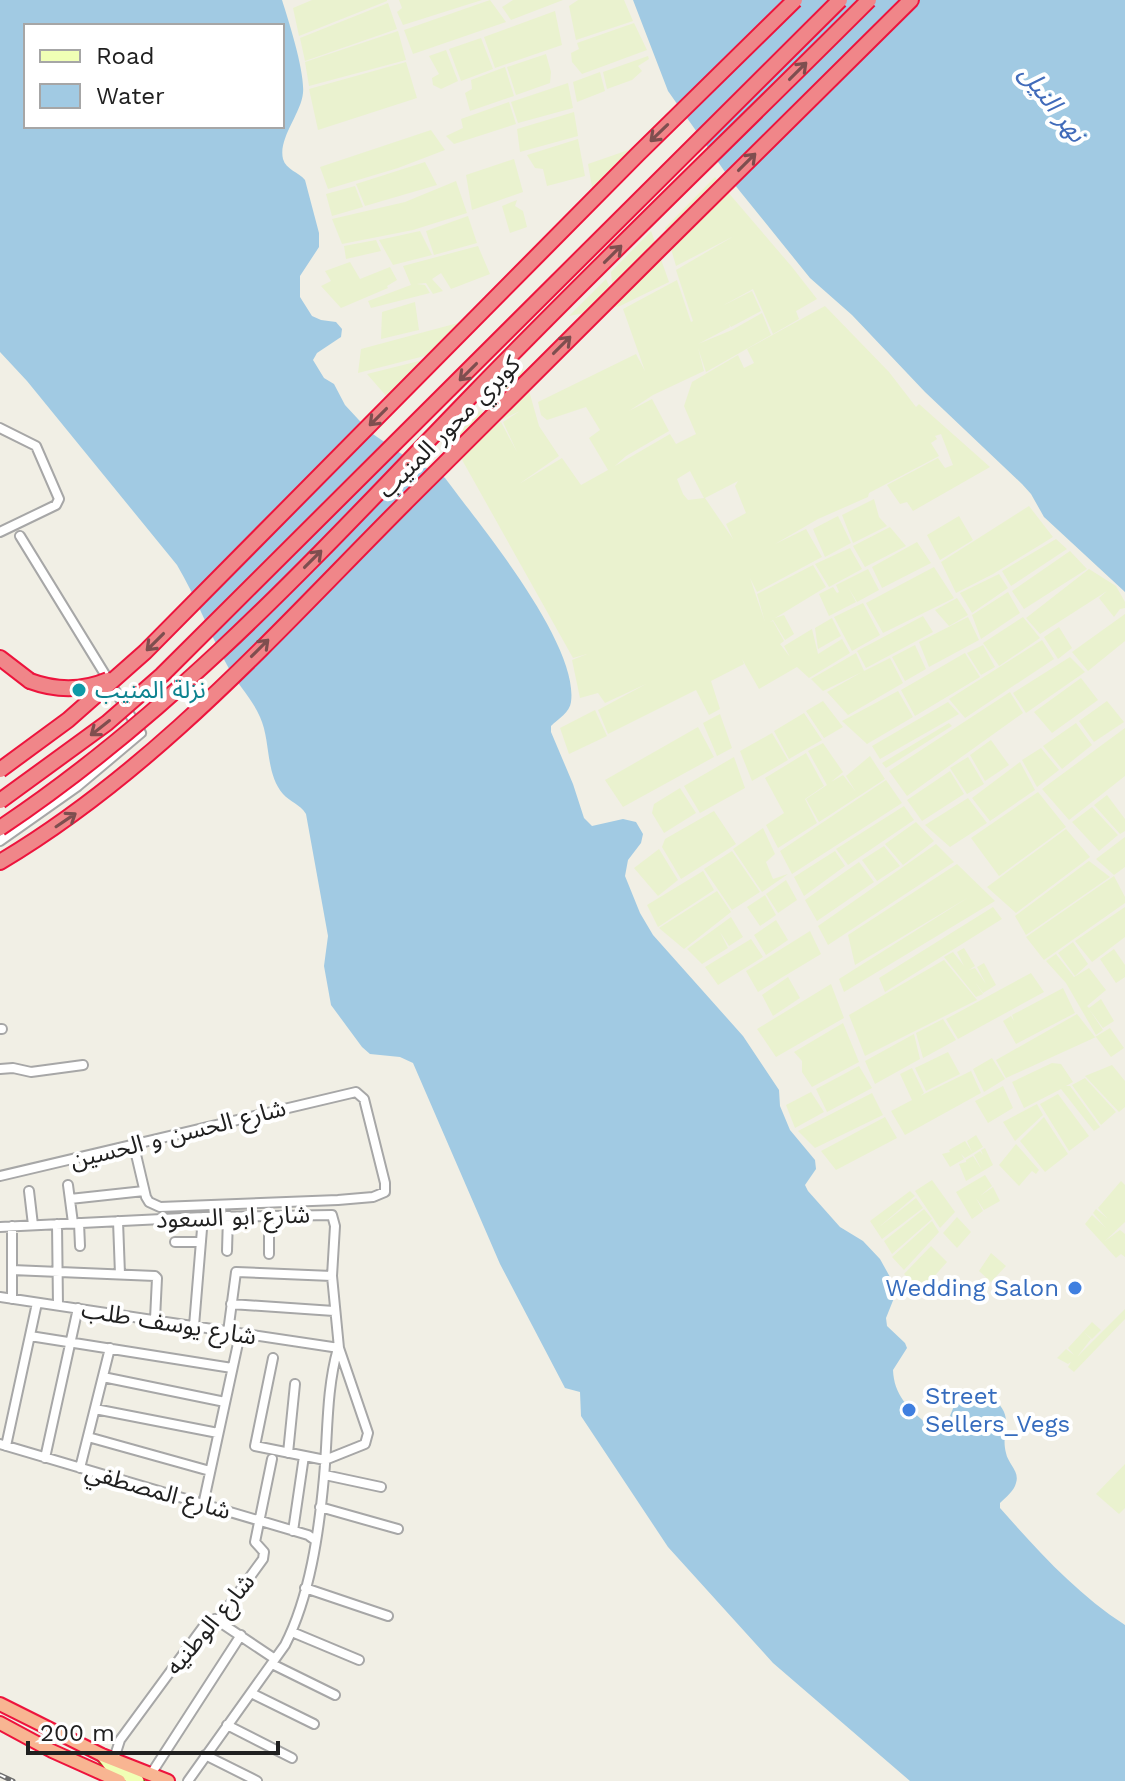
<svg xmlns="http://www.w3.org/2000/svg" width="1125" height="1781" viewBox="0 0 1125 1781" font-family="'Work Sans','Noto Sans Arabic',sans-serif">
<style>
.farmland{fill:#eaf2cf;fill-rule:evenodd}
.water{fill:#a1cae3;fill-rule:evenodd}
.lines{fill:none;stroke-linecap:round;stroke-linejoin:round}
.minor-casing{stroke:#a7a7a7;stroke-width:12}
.secondary-casing{stroke:#5d7d00;stroke-width:15}
.trunk-casing{stroke:#ed143d;stroke-width:16}
.motorway-casing{stroke:#ed143d;stroke-width:18}
.minor{stroke:#fff;stroke-width:8}
.secondary{stroke:#f0ffb5;stroke-width:11}
.trunk{stroke:#f8b592;stroke-width:12}
.motorway{stroke:#f08689;stroke-width:14}
.rail-casing{stroke:#6e6e6e;stroke-width:5}
.rail{stroke:#fff;stroke-width:2;stroke-dasharray:6;stroke-linecap:butt}
.motorway-bridge-casing{stroke:#ed143d;stroke-width:18;stroke-linecap:butt}
.motorway-bridge{stroke:#f08689;stroke-width:14}
.oneway{stroke:#7e4e4f}
.culture-dot{fill:#0f9aa8;stroke:#fff;stroke-width:3}
.shop-dot{fill:#3f7fe0;stroke:#fff;stroke-width:3}
.labels{text-anchor:middle;stroke-width:8;stroke-linejoin:round;paint-order:stroke}
.street-label{font-size:24px;fill:#202020;stroke:#fff}
.culture-label{font-size:24px;fill:#0d838f;stroke:#fff;text-anchor:start}
.shop-label{font-size:24px;fill:#366cbe;stroke:#fff;text-anchor:end}
.water-label{font-size:26px;font-style:italic;fill:#416bba;stroke:#fff}
</style>
<rect width="100%" height="100%" fill="#f1efe5"/>
<path class="farmland" d="M 312,0 L 387,0 L 387,1 L 299,36 L 293,8 Z
M 399,0 L 482,0 L 403,25 L 397,12 L 402,8 Z
M 490,0 L 506,22 L 413,54 L 404,30 Z
M 513,0 L 563,0 L 511,20 L 502,7 Z
M 578,0 L 624,0 L 633,21 L 576,40 L 569,6 Z
M 388,3 L 397,29 L 305,61 L 300,38 Z
M 555,11 L 562,45 L 495,68 L 484,37 Z
M 634,23 L 647,50 L 582,74 L 572,62 L 571,53 L 579,49 L 577,43 Z
M 398,31 L 406,60 L 309,86 L 305,62 Z
M 481,38 L 493,69 L 461,81 L 449,49 Z
M 446,50 L 458,81 L 441,89 L 433,85 L 432,78 L 439,74 L 429,56 Z
M 546,54 L 551,72 L 550,83 L 516,95 L 507,67 Z
M 648,56 L 649,59 L 638,66 L 642,71 L 632,80 L 607,89 L 603,72 Z
M 406,62 L 417,98 L 318,130 L 309,89 Z
M 505,67 L 514,96 L 470,111 L 465,93 L 472,89 L 471,80 Z
M 600,72 L 605,91 L 577,102 L 573,82 Z
M 568,83 L 573,108 L 518,123 L 511,102 Z
M 509,102 L 516,124 L 454,144 L 446,136 L 463,128 L 461,119 Z
M 574,112 L 578,136 L 520,152 L 517,129 Z
M 431,130 L 445,150 L 398,168 L 328,189 L 320,167 Z
M 578,139 L 585,176 L 547,186 L 543,169 L 535,168 L 527,155 Z
M 640,146 L 595,204 L 588,164 Z
M 514,159 L 523,192 L 472,210 L 466,175 Z
M 425,162 L 437,185 L 365,206 L 356,184 Z
M 715,177 L 792,267 L 817,299 L 796,311 L 799,319 L 773,334 L 753,289 L 722,306 L 752,291 L 761,311 L 731,327 L 729,324 L 730,327 L 698,344 L 732,330 L 762,313 L 771,335 L 706,372 L 698,348 L 704,371 L 653,395 L 629,411 L 652,399 L 669,431 L 626,456 L 615,466 L 670,434 L 676,444 L 696,434 L 684,406 L 692,382 L 738,355 L 744,368 L 754,363 L 747,349 L 825,306 L 889,372 L 916,407 L 919,404 L 990,467 L 913,511 L 907,502 L 900,504 L 887,485 L 938,458 L 945,468 L 953,465 L 941,434 L 935,436 L 937,439 L 931,443 L 939,456 L 869,493 L 868,497 L 818,519 L 775,544 L 806,529 L 822,557 L 757,592 L 750,578 L 765,622 L 757,594 L 813,565 L 826,587 L 775,618 L 784,615 L 794,634 L 785,640 L 773,620 L 770,622 L 773,621 L 784,641 L 780,644 L 790,657 L 784,646 L 812,629 L 818,654 L 842,639 L 850,653 L 809,678 L 797,667 L 759,689 L 742,659 L 744,664 L 711,681 L 720,709 L 709,715 L 696,690 L 608,734 L 598,710 L 646,684 L 605,703 L 598,693 L 580,698 L 572,660 L 587,654 L 573,658 L 456,449 L 449,441 L 481,410 L 490,428 L 501,422 L 517,452 L 503,422 L 520,411 L 495,423 L 485,406 L 522,366 L 539,426 L 559,456 L 519,484 L 562,458 L 581,485 L 608,470 L 589,438 L 600,430 L 586,407 L 547,420 L 541,415 L 538,402 L 636,354 L 645,371 L 623,309 L 677,280 L 691,322 L 693,321 L 676,270 L 734,236 L 676,266 L 665,228 ZM 690,471 L 704,498 L 688,500 L 683,494 L 677,479 ZM 738,481 L 735,486 L 746,513 L 726,524 L 733,539 L 705,498 Z
M 456,181 L 467,213 L 413,230 L 342,244 L 332,219 L 405,202 Z
M 355,186 L 363,207 L 332,216 L 326,194 Z
M 517,200 L 515,206 L 523,211 L 527,227 L 510,233 L 502,206 Z
M 468,216 L 477,243 L 434,255 L 426,231 Z
M 420,231 L 432,255 L 393,265 L 379,240 Z
M 651,231 L 669,282 L 620,306 L 569,316 L 606,279 L 613,295 L 611,272 Z
M 376,240 L 381,251 L 346,259 L 344,246 Z
M 478,246 L 490,274 L 451,289 L 441,273 L 432,279 L 443,291 L 433,294 L 426,283 L 417,284 L 425,285 L 430,293 L 371,308 L 368,301 L 411,285 L 403,266 Z
M 350,262 L 360,279 L 390,267 L 397,280 L 387,286 L 388,288 L 341,308 L 321,286 L 331,281 L 325,271 Z
M 415,302 L 419,330 L 381,339 L 382,312 Z
M 484,316 L 452,349 L 358,373 L 361,349 Z
M 447,354 L 395,406 L 367,374 Z
M 874,499 L 879,517 L 887,526 L 853,543 L 842,515 Z
M 1029,506 L 1053,537 L 993,574 L 956,593 L 941,562 Z
M 838,516 L 851,543 L 825,557 L 813,529 Z
M 959,516 L 973,540 L 940,560 L 927,535 Z
M 890,527 L 906,546 L 865,567 L 853,546 Z
M 1056,539 L 1067,549 L 1011,586 L 1002,571 Z
M 917,542 L 931,563 L 882,588 L 872,567 Z
M 850,548 L 862,569 L 829,587 L 815,564 Z
M 1070,551 L 1087,569 L 1024,609 L 1012,591 Z
M 934,567 L 954,598 L 883,633 L 866,603 Z
M 868,569 L 879,590 L 857,602 L 848,587 L 856,602 L 829,616 L 819,594 L 833,587 L 837,593 L 839,592 L 836,585 Z
M 1089,569 L 1116,586 L 1125,602 L 1125,608 L 1120,609 L 1114,617 L 1099,598 L 1107,591 L 1040,634 L 1026,618 Z
M 999,574 L 1008,588 L 972,613 L 960,593 Z
M 1008,592 L 1020,613 L 981,639 L 972,615 Z
M 957,598 L 968,615 L 949,626 L 935,610 Z
M 863,603 L 880,635 L 852,651 L 834,617 Z
M 1125,614 L 1125,641 L 1088,671 L 1072,652 Z
M 923,616 L 933,632 L 866,668 L 857,651 Z
M 968,617 L 979,640 L 929,667 L 919,642 Z
M 1023,617 L 1040,638 L 999,666 L 983,643 Z
M 832,618 L 841,636 L 818,649 L 815,628 Z
M 1059,627 L 1072,648 L 1058,659 L 1044,637 Z
M 1042,640 L 1054,659 L 965,718 L 949,699 Z
M 915,645 L 926,669 L 905,681 L 892,657 Z
M 983,645 L 995,667 L 981,675 L 967,653 Z
M 856,653 L 864,671 L 890,658 L 903,683 L 848,715 L 827,692 L 862,672 L 823,691 L 811,679 Z
M 965,653 L 980,677 L 915,716 L 901,690 Z
M 1070,657 L 1085,672 L 1026,713 L 1013,693 Z
M 1081,678 L 1098,700 L 1052,733 L 1034,712 Z
M 898,691 L 913,717 L 867,744 L 842,721 Z
M 1010,692 L 1023,713 L 907,796 L 889,771 Z
M 823,701 L 843,727 L 824,738 L 806,711 Z
M 1107,701 L 1124,722 L 1094,742 L 1079,721 Z
M 948,702 L 959,714 L 880,759 L 872,746 Z
M 595,710 L 607,736 L 569,754 L 560,728 Z
M 804,713 L 822,740 L 789,759 L 774,731 Z
M 720,714 L 732,748 L 717,756 L 703,723 Z
M 949,723 L 952,726 L 886,768 L 882,763 Z
M 1076,723 L 1092,745 L 1062,769 L 1043,746 Z
M 698,727 L 714,757 L 623,807 L 605,780 Z
M 1125,728 L 1125,776 L 1069,820 L 1042,789 Z
M 772,733 L 788,760 L 752,781 L 740,751 Z
M 991,740 L 1009,765 L 985,781 L 970,755 Z
M 823,743 L 843,772 L 831,782 L 843,775 L 856,792 L 846,776 L 870,756 L 885,779 L 819,822 L 806,799 L 827,785 L 808,751 Z
M 1041,748 L 1059,770 L 1037,787 L 1022,760 Z
M 806,753 L 824,786 L 805,799 L 817,823 L 778,848 L 766,825 L 784,813 L 765,778 Z
M 734,757 L 745,788 L 700,813 L 684,786 Z
M 968,757 L 984,784 L 967,794 L 950,768 Z
M 1020,762 L 1035,790 L 990,821 L 972,798 Z
M 950,771 L 964,794 L 922,821 L 907,800 Z
M 886,780 L 902,803 L 792,874 L 780,851 Z
M 680,788 L 696,813 L 664,833 L 652,813 L 654,804 Z
M 1038,792 L 1066,827 L 999,876 L 971,838 Z
M 1107,795 L 1125,819 L 1125,831 L 1120,834 L 1094,805 Z
M 968,798 L 987,823 L 950,847 L 925,825 Z
M 904,806 L 914,820 L 848,865 L 836,849 Z
M 1092,807 L 1118,835 L 1099,851 L 1072,822 Z
M 714,811 L 736,844 L 681,879 L 662,847 L 665,839 Z
M 916,822 L 934,841 L 903,865 L 885,844 Z
M 763,828 L 775,854 L 766,862 L 773,879 L 788,874 L 762,892 L 733,849 Z
M 1066,829 L 1090,857 L 1016,913 L 987,887 Z
M 1125,837 L 1125,867 L 1114,875 L 1096,859 Z
M 936,844 L 954,862 L 828,945 L 818,926 Z
M 884,846 L 900,866 L 877,881 L 862,860 Z
M 659,849 L 678,880 L 658,896 L 634,868 Z
M 732,851 L 760,892 L 732,910 L 704,869 Z
M 835,851 L 845,866 L 804,896 L 794,877 Z
M 1089,861 L 1110,877 L 1026,935 L 1015,916 Z
M 859,862 L 874,882 L 817,921 L 805,900 Z
M 957,864 L 995,901 L 844,992 L 839,979 L 969,897 L 855,965 L 848,935 Z
M 703,871 L 714,890 L 658,927 L 647,905 Z
M 1114,876 L 1125,897 L 1125,903 L 1044,960 L 1026,937 Z
M 786,880 L 797,900 L 778,913 L 766,894 Z
M 717,891 L 731,912 L 684,949 L 659,928 Z
M 765,895 L 776,915 L 760,926 L 747,907 Z
M 993,907 L 1002,919 L 885,992 L 879,978 Z
M 1125,907 L 1125,937 L 1092,962 L 1075,941 Z
M 731,917 L 743,937 L 729,946 L 720,932 L 728,948 L 702,964 L 687,949 Z
M 776,920 L 788,940 L 766,955 L 754,935 Z
M 810,931 L 821,954 L 758,992 L 746,971 Z
M 751,939 L 763,957 L 718,985 L 705,967 Z
M 1073,942 L 1088,964 L 1075,976 L 1058,953 Z
M 964,948 L 975,966 L 969,970 L 975,968 L 986,984 L 977,967 L 984,963 L 996,985 L 983,993 L 975,982 L 983,994 L 976,997 L 944,957 L 953,952 L 964,966 L 957,952 Z
M 1114,949 L 1125,965 L 1125,977 L 1116,983 L 1100,959 Z
M 1056,954 L 1074,977 L 1089,968 L 1106,990 L 1087,1006 L 1089,1008 L 1101,999 L 1114,1021 L 1103,1028 L 1089,1009 L 1103,1030 L 1096,1035 L 1066,983 L 1046,961 Z
M 944,960 L 977,1000 L 865,1056 L 849,1015 Z
M 1031,973 L 1044,992 L 958,1039 L 946,1019 Z
M 788,977 L 800,998 L 773,1016 L 762,995 Z
M 831,984 L 844,1018 L 776,1057 L 757,1029 Z
M 1063,988 L 1075,1013 L 1016,1044 L 1003,1021 L 1011,1016 L 1014,1021 L 1012,1015 Z
M 1077,1014 L 1095,1037 L 1110,1028 L 1124,1048 L 1111,1057 L 1096,1037 L 1006,1078 L 996,1060 Z
M 943,1019 L 956,1040 L 923,1058 L 916,1033 Z
M 843,1023 L 859,1062 L 812,1087 L 802,1072 L 802,1061 L 794,1052 Z
M 914,1034 L 920,1059 L 875,1084 L 865,1061 Z
M 948,1052 L 960,1074 L 926,1091 L 915,1068 Z
M 992,1058 L 1005,1079 L 984,1092 L 973,1069 Z
M 1052,1063 L 1061,1064 L 1073,1082 L 1066,1086 L 1070,1086 L 1100,1127 L 1094,1131 L 1061,1089 L 1024,1108 L 1012,1082 Z
M 1112,1065 L 1125,1081 L 1125,1107 L 1119,1112 L 1085,1076 Z
M 859,1066 L 872,1088 L 827,1112 L 816,1089 Z
M 912,1068 L 924,1093 L 920,1096 L 971,1071 L 981,1093 L 905,1135 L 891,1111 L 912,1100 L 900,1074 Z
M 1085,1078 L 1116,1112 L 1101,1125 L 1072,1085 Z
M 1003,1086 L 1013,1108 L 988,1123 L 975,1101 Z
M 811,1092 L 824,1112 L 795,1128 L 786,1105 Z
M 872,1093 L 883,1115 L 815,1148 L 798,1131 Z
M 1058,1094 L 1089,1136 L 1069,1151 L 1040,1104 Z
M 1037,1104 L 1043,1115 L 1015,1141 L 1003,1122 Z
M 885,1117 L 897,1138 L 836,1170 L 821,1151 Z
M 1044,1117 L 1068,1154 L 1045,1172 L 1020,1141 Z
M 976,1135 L 983,1147 L 965,1158 L 961,1154 L 964,1159 L 950,1167 L 942,1154 L 950,1152 L 949,1150 L 965,1141 L 972,1152 L 967,1141 Z
M 1016,1144 L 1039,1170 L 1036,1174 L 1032,1171 L 1019,1186 L 999,1165 Z
M 985,1148 L 993,1165 L 966,1181 L 959,1164 L 966,1162 L 966,1160 L 973,1156 L 982,1170 L 974,1155 L 980,1151 L 983,1155 L 981,1150 Z
M 985,1175 L 992,1186 L 980,1196 L 993,1187 L 1000,1201 L 984,1210 L 976,1198 L 983,1211 L 972,1219 L 956,1192 Z
M 932,1180 L 955,1212 L 940,1228 L 915,1191 Z
M 1121,1181 L 1125,1185 L 1125,1222 L 1105,1241 L 1120,1230 L 1125,1234 L 1125,1257 L 1121,1254 L 1116,1258 L 1085,1224 L 1092,1215 L 1106,1228 L 1093,1213 L 1096,1209 L 1107,1218 L 1098,1208 Z
M 910,1191 L 915,1196 L 878,1228 L 916,1198 L 923,1208 L 882,1239 L 870,1221 Z
M 924,1209 L 932,1219 L 892,1254 L 884,1241 Z
M 957,1217 L 971,1232 L 957,1248 L 943,1233 Z
M 932,1221 L 939,1232 L 904,1270 L 892,1257 Z
M 931,1246 L 947,1262 L 922,1290 L 904,1274 Z
M 991,1253 L 1006,1266 L 991,1282 L 979,1271 Z
M 1125,1309 L 1125,1319 L 1074,1372 L 1068,1367 L 1071,1362 L 1068,1364 L 1057,1358 L 1066,1349 L 1074,1355 L 1068,1348 L 1092,1322 L 1101,1330 L 1092,1339 L 1084,1332 L 1091,1339 L 1077,1357 Z
M 1125,1464 L 1125,1508 L 1119,1514 L 1096,1494 Z"/>
<path class="water" d="M 0,0 L 282,0 C 289,22 305,72 303,93 C 301,114 278,138 283,159 C 286,170 299,172 305,180 L 319,233 L 319,247 L 300,276 L 300,297 L 312,316 L 321,320 L 336,322 L 342,329 L 341,337 L 317,353 L 313,360 L 324,378 L 334,384 L 345,405 L 370,432 L 416,464 L 437,472 L 445,478 C 480,525 579,644 571,702 C 570,712 558,719 551,726 L 551,732 L 573,784 L 584,818 L 592,826 L 623,819 L 636,822 L 643,834 L 641,843 L 628,860 L 625,876 L 640,913 L 653,935 L 743,1036 L 779,1090 L 780,1106 L 790,1130 L 815,1160 L 816,1169 L 805,1185 L 808,1191 L 840,1227 L 863,1241 L 880,1259 L 895,1286 L 894,1298 L 886,1318 L 887,1326 L 905,1343 L 907,1348 L 893,1370 C 894,1395 908,1408 926,1423 L 944,1420 L 950,1416 L 954,1406 L 965,1399 L 994,1399 C 1016,1419 1000,1430 1006,1453 C 1008,1464 1020,1471 1016,1483 C 1014,1491 1006,1497 1000,1503 L 1000,1508 C 1039,1552 1076,1593 1125,1625 L 1125,1781 L 910,1781 L 773,1663 L 668,1547 L 581,1416 L 580,1392 L 565,1388 L 500,1264 L 413,1063 L 400,1057 L 370,1054 L 362,1047 L 331,1005 L 324,966 L 328,936 L 306,814 C 300,804 290,802 283,794 C 265,773 271,741 260,717 C 252,698 236,683 227,665 C 209,632 196,597 177,565 L 27,381 L 0,352 ZM 26,26 L 282,26 L 282,126 L 26,126 Z
M 633,0 L 1125,0 L 1125,592 L 1044,517 L 1031,494 L 1022,484 L 925,392 L 852,315 L 810,278 L 730,179 L 668,91 Z"/>
<g class="lines">
<defs>
<path id="minor" d="M 0,428 L 36,446 L 59,499 L 56,505 L 0,532
M 0,841 L 78,786 L 141,733 L 20,536
M 0,1029 L 2,1029
M 0,1069 L 13,1068 L 31,1072 L 83,1065
M 0,1176 L 356,1092 L 364,1099 L 385,1183 L 385,1192 L 373,1197 L 338,1200 L 160,1207 L 149,1202 L 146,1197 L 134,1146
M 68,1185 L 73,1223
M 29,1191 L 33,1225
M 70,1199 L 144,1191
M 118,1221 L 120,1274
M 79,1223 L 80,1246
M 57,1224 L 58,1305
M 0,1227 L 203,1217 L 332,1215 L 335,1226 L 332,1276 L 339,1348 L 368,1433 L 365,1444 L 325,1460 L 255,1446 L 273,1358
M 175,1242 L 201,1242
M 227,1251 L 228,1216
M 269,1254 L 269,1215
M 12,1270 L 155,1276 L 157,1278 L 155,1319
M 0,1297 L 339,1348
M 12,1299 L 12,1226
M 231,1304 L 334,1311
M 194,1326 L 203,1217
M 228,1332 L 236,1272 L 332,1276
M 30,1336 L 232,1368
M 103,1377 L 225,1402
M 95,1409 L 218,1433
M 88,1437 L 210,1471
M 0,1444 L 308,1535 L 315,1540
M 6,1446 L 37,1303
M 288,1453 L 295,1384
M 45,1458 L 78,1308
M 80,1468 L 110,1348
M 325,1475 L 381,1487
M 203,1505 L 240,1334
M 320,1507 L 398,1529
M 293,1531 L 304,1456
M 305,1588 L 388,1616
M 215,1619 L 275,1659
M 292,1632 L 359,1660
M 272,1664 L 335,1695
M 251,1693 L 314,1724
M 227,1725 L 292,1758
M 205,1755 L 257,1781
M 113,1762 L 120,1740 L 206,1623 L 220,1618 L 263,1559 L 264,1552 L 255,1542 L 272,1459
M 151,1774 L 241,1635
M 188,1781 L 285,1645 C 310,1596 319,1532 324,1477 C 328,1434 326,1391 338,1348"/>
<path id="secondary" d="M 102,1755 L 111,1767 L 138,1781"/>
<path id="trunk" d="M 0,1704 L 102,1755 L 168,1781
M 0,1723 L 52,1751 L 119,1781"/>
<path id="motorway" d="M 0,658 L 30,681
M 0,862 C 158,768 280,628 409,499 C 576,332 743,166 911,0"/>
</defs>
<use href="#minor" class="minor-casing"/>
<use href="#secondary" class="secondary-casing"/>
<use href="#trunk" class="trunk-casing"/>
<use href="#motorway" class="motorway-casing"/>
<use href="#minor" class="minor"/>
<use href="#secondary" class="secondary"/>
<use href="#trunk" class="trunk"/>
<use href="#motorway" class="motorway"/>
<defs>
<path id="rail" d="M 0,1775 L 13,1781"/>
</defs>
<use href="#rail" class="rail-casing"/>
<use href="#rail" class="rail"/>
<defs>
<path id="motorway-bridge" d="M 30,681 C 57,691 82,691 108,680
M 0,770 L 68,720 L 145,652 L 638,154 L 795,0
M 0,801 L 107,723 L 162,675 L 840,0
M 0,828 C 180,708 325,547 475,392 C 604,259 738,131 869,0"/>
</defs>
<use href="#motorway-bridge" class="motorway-bridge-casing"/>
<use href="#motorway-bridge" class="motorway-bridge"/>
</g>
<defs><path id="oneway-shaft" d="M-6 0H5M1.5-3L5.5 0L1.5 3" fill="none" stroke-width="1.6" stroke-linecap="round" stroke-linejoin="round" transform="scale(2)"/></defs>
<g class="oneway">
<use href="#oneway-shaft" transform="translate(798 71) rotate(-45)"/>
<use href="#oneway-shaft" transform="translate(659 133) rotate(136)"/>
<use href="#oneway-shaft" transform="translate(747 162) rotate(-45)"/>
<use href="#oneway-shaft" transform="translate(613 254) rotate(-45)"/>
<use href="#oneway-shaft" transform="translate(562 345) rotate(-45)"/>
<use href="#oneway-shaft" transform="translate(468 372) rotate(135)"/>
<use href="#oneway-shaft" transform="translate(378 417) rotate(135)"/>
<use href="#oneway-shaft" transform="translate(313 559) rotate(-45)"/>
<use href="#oneway-shaft" transform="translate(155 642) rotate(135)"/>
<use href="#oneway-shaft" transform="translate(260 648) rotate(-45)"/>
<use href="#oneway-shaft" transform="translate(100 728) rotate(142)"/>
<use href="#oneway-shaft" transform="translate(66 820) rotate(-34)"/>
</g>
<circle class="culture-dot" cx="79" cy="690" r="8"/>
<g class="shop-dot">
<circle cx="1075" cy="1288" r="8"/>
<circle cx="909" cy="1410" r="8"/>
</g>
<g class="labels">
<g class="street-label">
<text transform="translate(449 427) rotate(-45)" y="8">كوبري محور المنيب</text>
<text transform="translate(178 1134) rotate(-14)" y="8">شارع الحسن و الحسين</text>
<text transform="translate(233 1217) rotate(-2)" y="8">شارع ابو السعود</text>
<text transform="translate(169 1323) rotate(9)" y="8">شارع يوسف طلب</text>
<text transform="translate(158 1491) rotate(16)" y="8">شارع المصطفي</text>
<text transform="translate(210 1624) rotate(-50)" y="8">شارع الوطنيه</text>
</g>
<g class="culture-label">
<text x="95" y="698">نزلة المنيب</text>
</g>
<g class="shop-label">
<text x="1059" y="1296">Wedding Salon</text>
<text x="925" y="1404" text-anchor="start">Street<tspan x="925" dy="28">Sellers_Vegs</tspan></text>
</g>
<g class="water-label">
<text transform="translate(1053 103) rotate(52)" y="9">نهر النيل</text>
</g>
</g>
<rect x="24" y="24" width="260" height="104" fill="#ffffff" stroke="#a6a6a6" stroke-width="2"/>
<rect x="40" y="50" width="40" height="12" fill="#f0ffb5" stroke="#a6a6a6" stroke-width="2"/>
<text x="96" y="64" font-size="24" fill="#202020">Road</text>
<rect x="40" y="84" width="40" height="24" fill="#a1cae3" stroke="#a6a6a6" stroke-width="2"/>
<text x="96" y="104" font-size="24" fill="#202020">Water</text>
<path d="M28 1741v12h250v-12" fill="none" stroke="#202020" stroke-width="4"/>
<text x="40" y="1741" font-size="24" fill="#202020" stroke="#ffffff" stroke-width="6" paint-order="stroke">200 m</text>
</svg>
